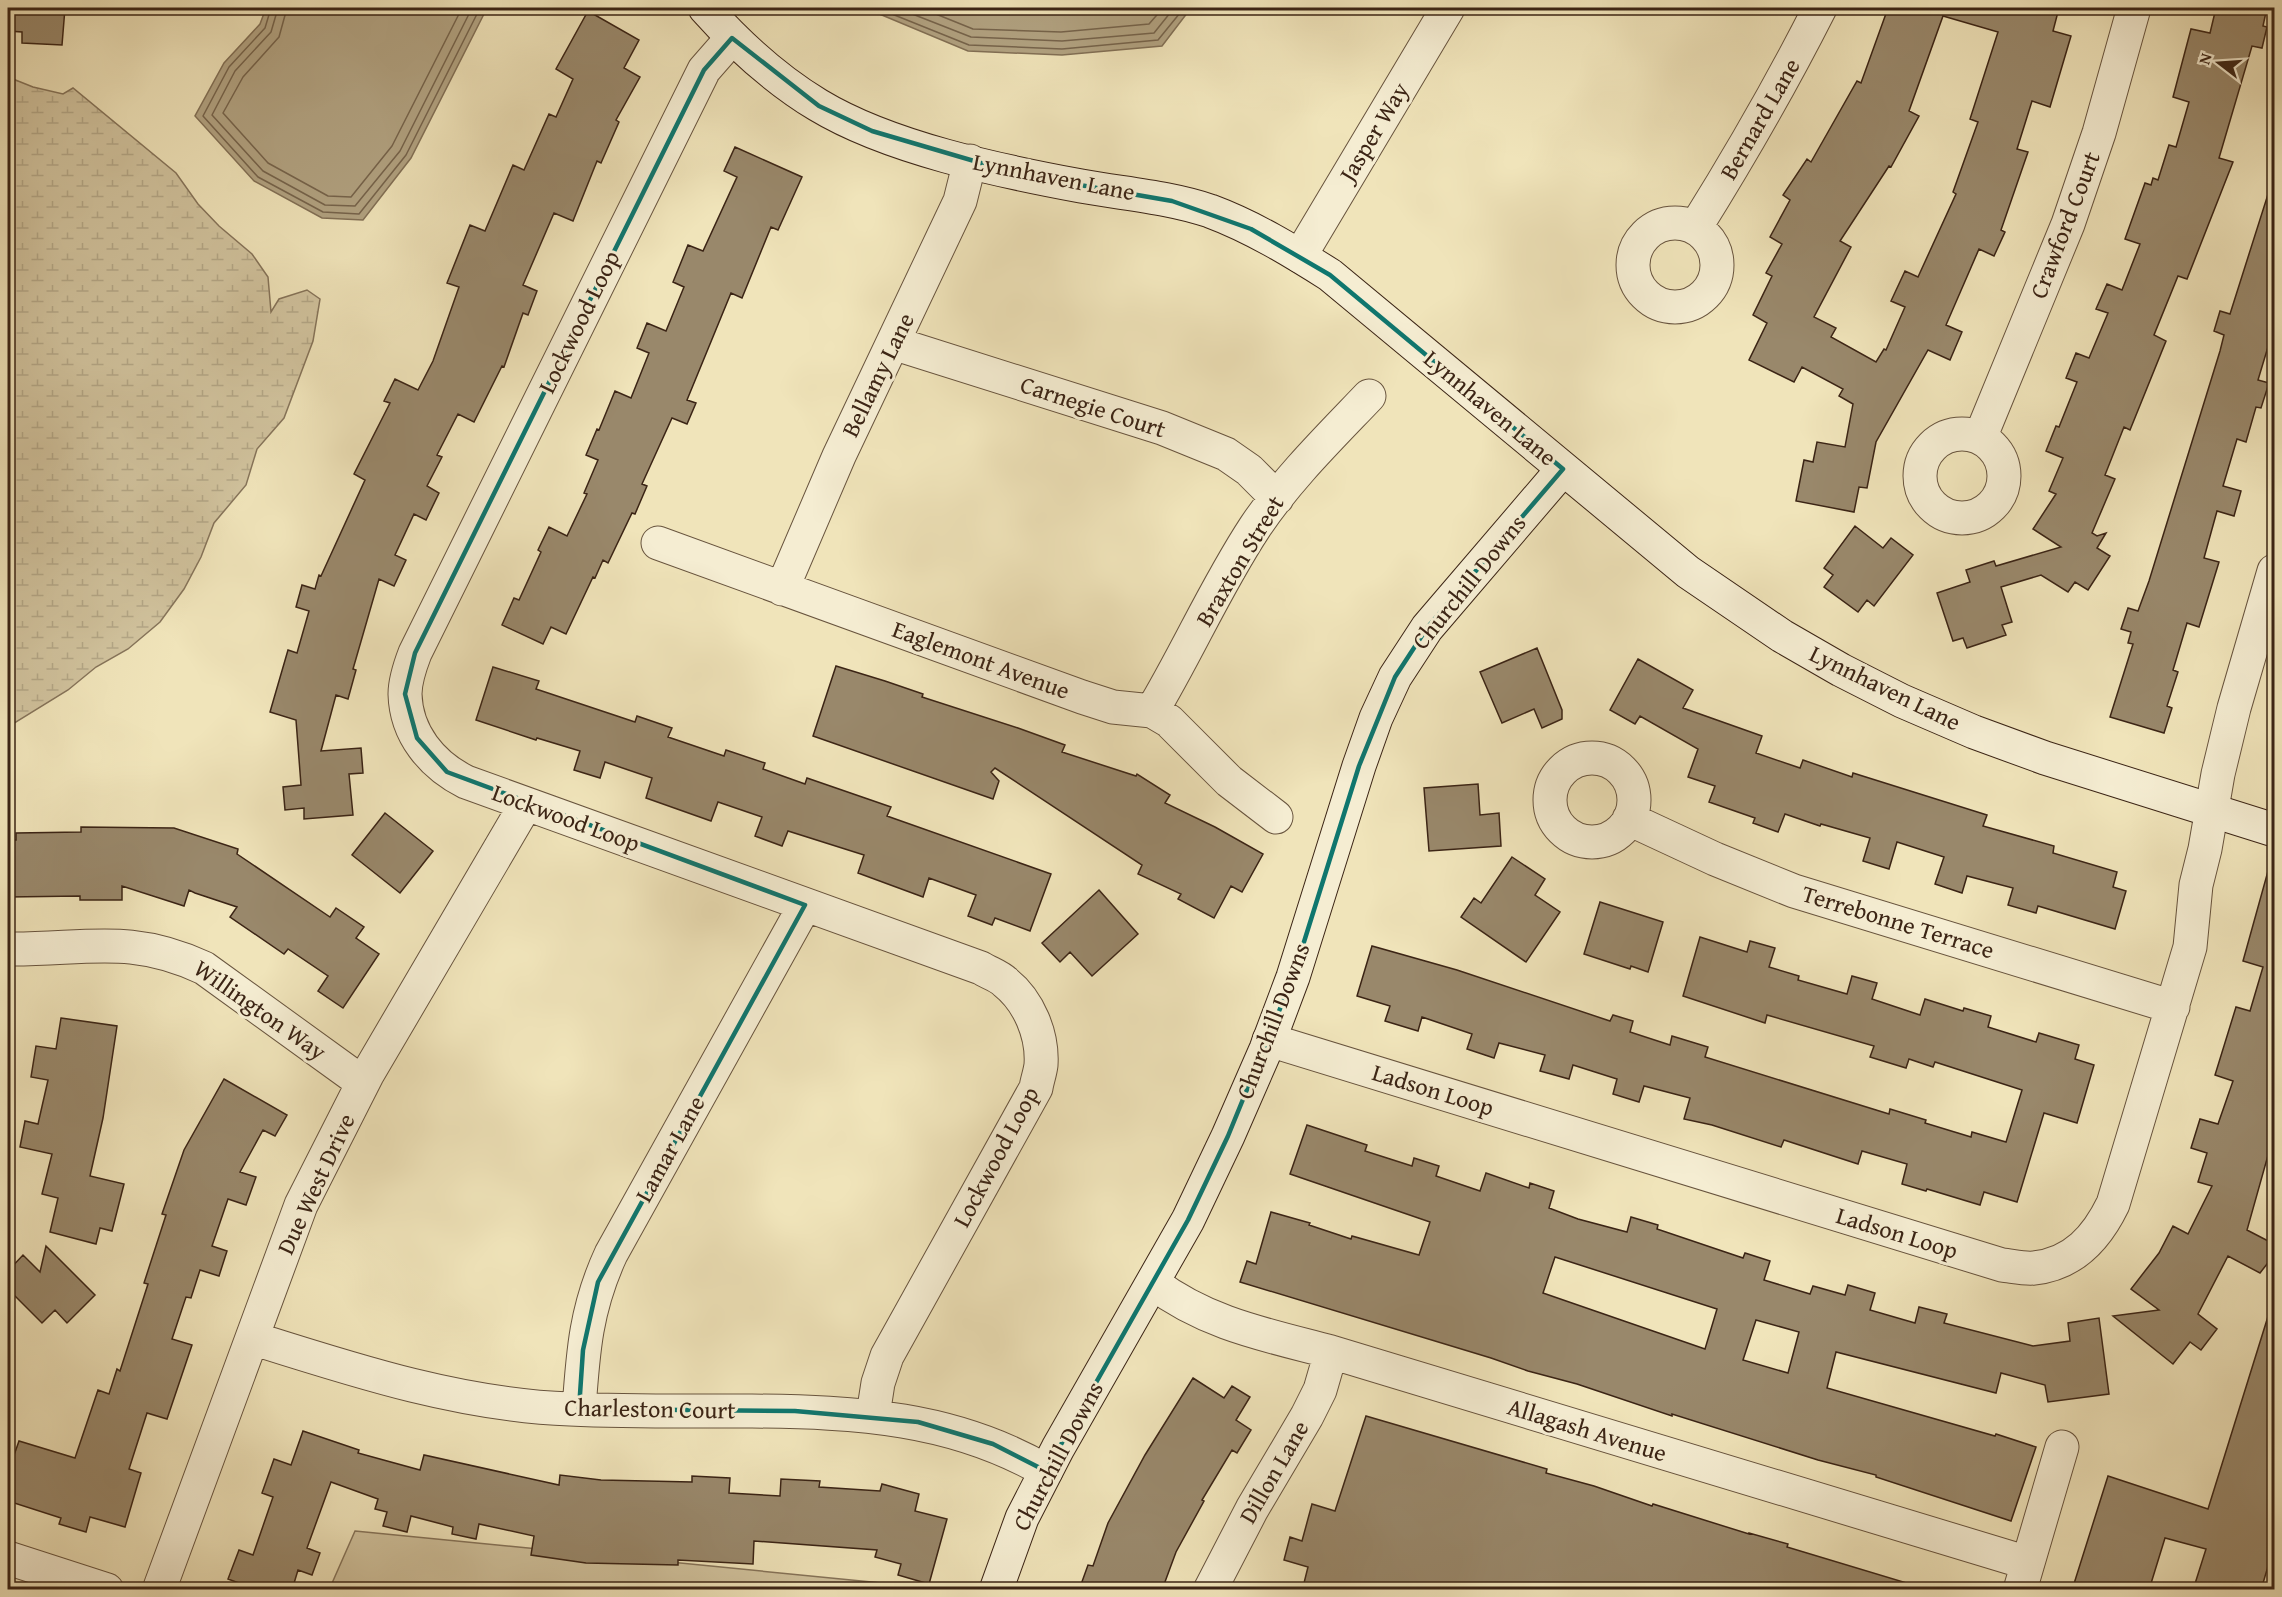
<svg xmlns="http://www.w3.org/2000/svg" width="2282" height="1597" viewBox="0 0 2282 1597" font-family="'Gentium Book Plus',serif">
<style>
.green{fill:#d1c39e;stroke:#86745a;stroke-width:1.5}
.wetland{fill:url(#wetland-marsh);stroke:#86745a;stroke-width:1.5}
.water{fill:#b2a382;stroke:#827056;stroke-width:1.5}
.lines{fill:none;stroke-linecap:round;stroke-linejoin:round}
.shore{stroke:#76644c;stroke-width:1.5}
.building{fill:#99886b;stroke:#3b2415;stroke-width:1.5;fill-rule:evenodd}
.street-casing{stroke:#68543e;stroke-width:35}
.secondary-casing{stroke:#3b2415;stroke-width:35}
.street{stroke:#f5edd2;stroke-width:33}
.secondary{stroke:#f5edd2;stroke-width:33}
.marked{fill:none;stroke:#0f766e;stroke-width:4.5;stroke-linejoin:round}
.labels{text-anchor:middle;stroke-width:6;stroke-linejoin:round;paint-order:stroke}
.street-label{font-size:24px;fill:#3b2415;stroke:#f5edd2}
</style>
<defs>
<pattern id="wetland-marsh" width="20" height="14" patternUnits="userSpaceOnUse" patternTransform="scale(1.5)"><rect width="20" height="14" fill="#d1c39e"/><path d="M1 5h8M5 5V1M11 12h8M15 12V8" fill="none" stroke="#b4a787"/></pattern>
</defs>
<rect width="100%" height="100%" fill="#f0e4ba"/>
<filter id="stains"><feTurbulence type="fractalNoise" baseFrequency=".00333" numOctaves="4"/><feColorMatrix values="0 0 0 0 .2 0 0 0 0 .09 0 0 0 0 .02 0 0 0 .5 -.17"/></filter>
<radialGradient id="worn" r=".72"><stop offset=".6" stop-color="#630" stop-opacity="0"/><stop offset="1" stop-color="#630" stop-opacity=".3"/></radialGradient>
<path class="green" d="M 355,1531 L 943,1589 L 329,1590 Z"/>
<path class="wetland" d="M 8,77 L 33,87 L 63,94 L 73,88 L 176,173 L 198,204 L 219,226 L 252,254 L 268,277 L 271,312 L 279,299 L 307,290 L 320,299 L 313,341 L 284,418 L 257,449 L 246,485 L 214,523 L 201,557 L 184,589 L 160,622 L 128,649 L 96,667 L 68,690 L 8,727 Z"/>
<path class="water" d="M 266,8 L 487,8 L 411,158 L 363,220 L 322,218 L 254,181 L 195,116 L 224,63 L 260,24 Z
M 865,8 L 1191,8 L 1162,46 L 1062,55 L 968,51 Z"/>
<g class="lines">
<path class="shore" d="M 271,8 L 265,28 L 229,67 L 203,116 L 258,177 L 323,212 L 359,214 L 406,155 L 480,8
M 278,8 L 271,32 L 235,71 L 212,115 L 263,171 L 325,205 L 355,206 L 400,151 L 472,8
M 287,8 L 279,37 L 243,77 L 223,113 L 268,163 L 328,196 L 351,197 L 392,146 L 462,8
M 877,8 L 969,45 L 1062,49 L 1158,40 L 1184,8
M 897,8 L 971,37 L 1062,41 L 1154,33 L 1174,8
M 921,8 L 973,29 L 1061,32 L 1149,24 L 1163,8"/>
</g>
<path class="building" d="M 8,8 L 65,8 L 62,45 L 22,43 L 22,32 L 8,31 Z
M 1888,8 L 2059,8 L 2053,31 L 2071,36 L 2050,107 L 2032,101 L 2017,149 L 2028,152 L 2001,230 L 2005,232 L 1994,256 L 1979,249 L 1946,325 L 1962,332 L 1950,360 L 1928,350 L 1876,442 L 1867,488 L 1859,487 L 1854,512 L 1796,501 L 1804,460 L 1813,462 L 1817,442 L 1845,447 L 1853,404 L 1839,396 L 1843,389 L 1802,367 L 1794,382 L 1749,360 L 1767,323 L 1753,315 L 1772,276 L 1766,273 L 1782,244 L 1770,237 L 1790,200 L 1783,195 L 1807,159 L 1811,162 L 1857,81 L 1861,83 ZM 1943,16 L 1998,32 L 1970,119 L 1978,122 L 1953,192 L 1956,194 L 1918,277 L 1905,271 L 1891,301 L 1905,307 L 1886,350 L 1884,349 L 1876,362 L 1831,337 L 1836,328 L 1814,317 L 1851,247 L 1840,241 L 1889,166 L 1891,167 L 1919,116 L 1909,111 Z
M 2216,8 L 2247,8 L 2266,12 L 2263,26 L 2267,27 L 2262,48 L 2252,46 L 2219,158 L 2233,162 L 2187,279 L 2178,276 L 2154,335 L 2166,341 L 2130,430 L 2124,427 L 2105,475 L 2115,479 L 2092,533 L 2097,536 L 2106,533 L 2097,548 L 2110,556 L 2088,590 L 2075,582 L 2068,592 L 2041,575 L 2001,587 L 2012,622 L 2002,625 L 2006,635 L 1967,648 L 1963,638 L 1953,641 L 1937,593 L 1970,582 L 1966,570 L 1994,561 L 1996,566 L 2061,547 L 2033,529 L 2056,494 L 2049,491 L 2063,458 L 2046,451 L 2056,426 L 2059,427 L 2077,382 L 2066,378 L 2076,353 L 2089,358 L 2108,313 L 2096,309 L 2107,284 L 2122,290 L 2140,244 L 2125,239 L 2145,183 L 2151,185 L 2153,178 L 2158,180 L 2169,145 L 2176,147 L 2189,102 L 2173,97 L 2191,29 L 2210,33 Z
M 588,11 L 639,40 L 624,68 L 640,77 L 616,120 L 619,122 L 601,163 L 597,161 L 573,221 L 554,213 L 523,285 L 537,291 L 528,315 L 523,313 L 504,367 L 502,366 L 474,422 L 458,414 L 437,455 L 442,457 L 427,486 L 439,493 L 426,520 L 414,514 L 395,555 L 406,560 L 394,586 L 379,579 L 353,669 L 356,670 L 348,699 L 336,695 L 321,751 L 361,748 L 363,773 L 349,774 L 353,815 L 304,819 L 304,808 L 285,810 L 283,787 L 301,785 L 296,720 L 270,712 L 288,650 L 297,653 L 309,611 L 296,607 L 302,585 L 315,589 L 319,575 L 321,576 L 365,480 L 354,474 L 390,403 L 384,401 L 395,379 L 418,390 L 433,361 L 459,287 L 447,283 L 470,225 L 485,231 L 513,165 L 524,170 L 549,114 L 556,117 L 573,79 L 556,69 Z
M 735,147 L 802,177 L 778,230 L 771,227 L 742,298 L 731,293 L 687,400 L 696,403 L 687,424 L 672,418 L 642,484 L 647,486 L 635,514 L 632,513 L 608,563 L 603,560 L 595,578 L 593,577 L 566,634 L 551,627 L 543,644 L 502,625 L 514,598 L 519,600 L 541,552 L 538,550 L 549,527 L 567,536 L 587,494 L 584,493 L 598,460 L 586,455 L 597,429 L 599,430 L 615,391 L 631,398 L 649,353 L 637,348 L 647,323 L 666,331 L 684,287 L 673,282 L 688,245 L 703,251 L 737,177 L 724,171 Z
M 2269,191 L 2274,192 L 2274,327 L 2258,380 L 2269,383 L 2261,408 L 2256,407 L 2246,442 L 2237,439 L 2223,486 L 2241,491 L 2234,516 L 2217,511 L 2204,558 L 2219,562 L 2199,627 L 2187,623 L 2173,670 L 2178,672 L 2167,706 L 2172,708 L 2164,733 L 2110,717 L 2133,644 L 2128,643 L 2131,632 L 2121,629 L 2128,608 L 2138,611 L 2149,581 L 2220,351 L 2224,335 L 2214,331 L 2220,311 L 2230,314 Z
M 1855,526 L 1883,548 L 1891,538 L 1913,555 L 1874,606 L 1867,600 L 1858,612 L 1824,587 L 1833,575 L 1824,568 Z
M 1537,648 L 1562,710 L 1562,719 L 1542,728 L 1534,709 L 1502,723 L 1480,672 Z
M 1638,659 L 1693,690 L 1683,708 L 1762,736 L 1756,753 L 1800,768 L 1803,760 L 1852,777 L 1853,773 L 1987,815 L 1983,826 L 2054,846 L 2053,853 L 2117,872 L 2113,887 L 2126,891 L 2115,929 L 2038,906 L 2036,913 L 2008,905 L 2013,888 L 1967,876 L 1962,893 L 1935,884 L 1944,857 L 1897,842 L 1889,869 L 1863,861 L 1870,838 L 1821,824 L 1820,826 L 1785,814 L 1778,832 L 1753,823 L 1755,818 L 1709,802 L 1715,786 L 1688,777 L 1698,749 L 1640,716 L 1635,724 L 1610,710 Z
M 836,666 L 885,681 L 923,694 L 922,697 L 1018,728 L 1065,745 L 1062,752 L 1136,776 L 1137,774 L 1170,795 L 1165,803 L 1215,827 L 1263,854 L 1242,892 L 1231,886 L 1214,918 L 1178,899 L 1181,894 L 1138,874 L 1142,865 L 995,768 L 991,772 L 999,781 L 993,799 L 813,736 Z
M 493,667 L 539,681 L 536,689 L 635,722 L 637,716 L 672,728 L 668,737 L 724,756 L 726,750 L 765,763 L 763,769 L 805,784 L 807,778 L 891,807 L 887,816 L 1051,874 L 1030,931 L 995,918 L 992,925 L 968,916 L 976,895 L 929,878 L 923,897 L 858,873 L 864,855 L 788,831 L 782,846 L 755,836 L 762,817 L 718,802 L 711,821 L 646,798 L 652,778 L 605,762 L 600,778 L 574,770 L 580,751 L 537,738 L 536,740 L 476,720 Z
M 1478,784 L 1480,815 L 1499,813 L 1501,846 L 1429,851 L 1424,788 Z
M 385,813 L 433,851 L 400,893 L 352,855 Z
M 81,827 L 174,828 L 238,849 L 237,854 L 330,917 L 336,908 L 364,927 L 356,938 L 379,954 L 343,1008 L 318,991 L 328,976 L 288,949 L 284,954 L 230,917 L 237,907 L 195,893 L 189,890 L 184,906 L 122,886 L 122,900 L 80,900 L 80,896 L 8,897 L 8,840 L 16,840 L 16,833 L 81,832 Z
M 1512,857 L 1545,879 L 1535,895 L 1560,912 L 1526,962 L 1461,917 L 1474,898 L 1481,903 Z
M 2268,871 L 2274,872 L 2274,1134 L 2247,1230 L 2274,1244 L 2274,1255 L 2260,1273 L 2228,1256 L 2198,1314 L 2217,1329 L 2201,1350 L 2190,1342 L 2173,1364 L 2113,1316 L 2159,1310 L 2131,1289 L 2159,1253 L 2173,1226 L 2188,1234 L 2212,1186 L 2198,1182 L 2207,1153 L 2191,1148 L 2200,1119 L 2218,1124 L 2233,1081 L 2215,1075 L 2236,1007 L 2250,1011 L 2263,967 L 2243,961 Z
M 1099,890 L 1138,934 L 1092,976 L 1070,952 L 1060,962 L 1042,943 Z
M 1600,902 L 1663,922 L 1648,972 L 1631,966 L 1630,969 L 1584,954 Z
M 1700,937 L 1747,952 L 1750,941 L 1775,948 L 1769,967 L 1799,976 L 1798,980 L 1847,994 L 1852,976 L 1877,983 L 1872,999 L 1920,1015 L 1925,999 L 1963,1011 L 1964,1008 L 1991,1016 L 1988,1027 L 2036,1042 L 2039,1033 L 2079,1045 L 2075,1059 L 2094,1065 L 2077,1123 L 2044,1113 L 2017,1202 L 1984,1192 L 1980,1205 L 1927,1189 L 1926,1191 L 1902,1184 L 1907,1164 L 1862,1151 L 1858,1164 L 1784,1140 L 1781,1147 L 1712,1125 L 1684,1119 L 1690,1098 L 1644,1086 L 1639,1102 L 1613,1094 L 1617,1079 L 1573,1065 L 1569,1079 L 1540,1071 L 1545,1055 L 1499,1043 L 1494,1058 L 1467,1049 L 1472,1034 L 1422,1017 L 1418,1031 L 1385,1021 L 1390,1006 L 1357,996 L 1372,946 L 1457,970 L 1610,1021 L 1613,1015 L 1633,1021 L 1630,1032 L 1670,1045 L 1672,1036 L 1708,1047 L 1705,1057 L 1889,1114 L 1890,1109 L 1926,1120 L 1925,1123 L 1971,1137 L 1972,1132 L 2006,1142 L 2022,1090 L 1935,1062 L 1933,1067 L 1909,1059 L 1906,1068 L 1870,1057 L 1874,1046 L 1767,1015 L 1765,1023 L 1683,996 Z
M 61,1018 L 117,1026 L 103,1118 L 90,1176 L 124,1184 L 112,1231 L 100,1228 L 96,1244 L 50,1232 L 58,1198 L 42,1194 L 52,1154 L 20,1147 L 25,1121 L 38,1124 L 48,1080 L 31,1077 L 36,1046 L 56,1049 Z
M 224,1079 L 287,1115 L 275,1136 L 263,1130 L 240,1172 L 256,1177 L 246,1205 L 228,1199 L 212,1246 L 227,1251 L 219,1276 L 200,1270 L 191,1298 L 186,1297 L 172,1339 L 192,1345 L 167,1419 L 147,1413 L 129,1469 L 141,1473 L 125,1527 L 90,1517 L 86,1532 L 59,1524 L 61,1518 L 8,1501 L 8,1456 L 13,1458 L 19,1441 L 75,1458 L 98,1390 L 109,1394 L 117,1369 L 120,1371 L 148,1284 L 144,1283 L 166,1215 L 162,1214 L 184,1150 Z
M 1307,1125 L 1367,1145 L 1365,1151 L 1412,1166 L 1414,1158 L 1439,1166 L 1436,1176 L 1480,1191 L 1486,1173 L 1529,1188 L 1530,1183 L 1554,1191 L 1549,1208 L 1578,1219 L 1627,1232 L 1631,1217 L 1658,1225 L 1657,1229 L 1743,1258 L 1745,1253 L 1770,1261 L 1764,1280 L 1810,1294 L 1813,1286 L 1845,1295 L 1848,1285 L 1875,1293 L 1870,1310 L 1915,1323 L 1919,1307 L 1947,1314 L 1944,1323 L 2033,1346 L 2070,1341 L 2068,1323 L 2099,1318 L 2109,1394 L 2048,1402 L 2045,1385 L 2001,1373 L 1996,1393 L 1836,1352 L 1827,1388 L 1995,1436 L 1996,1434 L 2036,1447 L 2011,1521 L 1876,1477 L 1876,1475 L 1818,1460 L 1672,1414 L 1672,1416 L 1577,1384 L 1528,1371 L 1491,1358 L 1240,1282 L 1247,1261 L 1256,1264 L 1271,1212 L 1310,1223 L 1309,1225 L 1351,1239 L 1352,1236 L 1419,1255 L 1430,1222 L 1290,1174 ZM 1555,1257 L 1717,1309 L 1705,1349 L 1543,1293 ZM 1756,1320 L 1799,1332 L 1788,1373 L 1743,1360 Z
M 46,1246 L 95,1295 L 67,1323 L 55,1310 L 42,1323 L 8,1289 L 8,1271 L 23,1255 L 40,1272 Z
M 2270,1310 L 2274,1311 L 2274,1546 L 2261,1590 L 2193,1590 L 2206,1549 L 2165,1538 L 2149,1590 L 2072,1590 L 2108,1476 L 2208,1509 Z
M 1193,1378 L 1224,1398 L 1232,1386 L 1250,1397 L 1236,1420 L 1251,1430 L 1237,1453 L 1232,1450 L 1202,1500 L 1204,1501 L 1176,1552 L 1162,1590 L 1079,1590 L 1088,1565 L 1093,1566 L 1108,1523 L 1145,1455 Z
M 1366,1416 L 1547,1469 L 1546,1473 L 1594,1486 L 1652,1506 L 1653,1504 L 1749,1534 L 1749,1533 L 1788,1544 L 1787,1547 L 1910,1584 L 1910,1590 L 1326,1590 L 1304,1583 L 1308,1567 L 1284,1560 L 1290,1537 L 1302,1541 L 1312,1504 L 1335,1511 Z
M 303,1431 L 359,1450 L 358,1453 L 420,1470 L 424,1455 L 559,1485 L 560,1475 L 601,1480 L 692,1482 L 692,1476 L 730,1478 L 729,1493 L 780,1496 L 781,1479 L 820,1481 L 819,1487 L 880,1491 L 882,1484 L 919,1494 L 915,1511 L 947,1519 L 929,1584 L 898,1575 L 901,1564 L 875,1557 L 877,1550 L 754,1541 L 753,1564 L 678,1560 L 678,1565 L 586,1563 L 531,1555 L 534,1536 L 479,1524 L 476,1539 L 452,1534 L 453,1527 L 411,1516 L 407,1532 L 383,1526 L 387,1512 L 375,1509 L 378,1499 L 331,1482 L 307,1548 L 320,1553 L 312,1575 L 298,1570 L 292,1590 L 258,1590 L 228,1579 L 239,1550 L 253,1555 L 273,1497 L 262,1493 L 274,1459 L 291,1465 Z"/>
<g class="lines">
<defs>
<path id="street" d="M 732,38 L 704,70 L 415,653 C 410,666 405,680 405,694 C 406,734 432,765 466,782 L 981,968 C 989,973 999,976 1005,982 C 1029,1001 1043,1035 1041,1065 C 1040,1073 1037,1081 1036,1088 L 887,1356 L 878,1383 L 873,1415
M1633 265a42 42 0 1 1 84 0a42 42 0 1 1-84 0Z
M 1695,228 C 1740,156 1782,83 1820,8
M 1300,256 L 1448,8
M 893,343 L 1162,428 L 1226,454 L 1249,470 L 1277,498
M1920 476a42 42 0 1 1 84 0a42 42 0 1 1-84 0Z
M 1980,438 L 2068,224 L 2099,133 L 2134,8
M 658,543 L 1082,697 L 1113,707 L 1152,711 L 1169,721 L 1229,781 L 1276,817
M 782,589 L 839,456 L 960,201 L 970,161
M 1152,711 C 1188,651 1216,586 1255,527 C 1287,479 1329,438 1369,396
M1550 800a42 42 0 1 1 84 0a42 42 0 1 1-84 0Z
M 1629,819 L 1715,859 L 1794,891 L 2173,1007
M 8,949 C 84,950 130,933 204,968 L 363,1083
M 1269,1040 L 2002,1265 C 2012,1266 2024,1269 2034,1268 C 2074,1264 2097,1237 2113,1204 L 2190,947 L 2196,885 L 2205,849 L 2218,774 L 2234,708 L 2274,571
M 1153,1283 C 1207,1324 1267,1335 1331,1352 L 2028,1563
M 252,1338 C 356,1371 461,1405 570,1409 C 631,1412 692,1411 752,1411 C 857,1412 953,1417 1046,1471
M 579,1409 C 583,1351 586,1308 611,1254 L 805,905
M 8,1558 L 107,1590
M 159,1590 L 301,1205 L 367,1075 L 526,804
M 1210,1590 L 1252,1509 L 1307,1416 L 1320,1390 L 1331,1352
M 2020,1590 L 2062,1447"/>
<path id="secondary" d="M 705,8 C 738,45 775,79 818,105 C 889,148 1000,171 1081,186 C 1125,194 1169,197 1210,211 C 1253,227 1292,251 1330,275 L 1688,572 L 1782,636 L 1841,670 L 1902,701 L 1974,732 L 2045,758 L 2274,830
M 996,1590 L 1022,1518 L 1058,1448 L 1188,1220 L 1228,1136 L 1266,1049 L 1293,977 L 1359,766 L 1376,718 L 1395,677 L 1427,628 L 1563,469"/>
</defs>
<use href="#street" class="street-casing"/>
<use href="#secondary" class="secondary-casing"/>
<use href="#street" class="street"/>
<use href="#secondary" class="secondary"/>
</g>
<path class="marked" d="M 732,38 L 819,106 L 872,131 L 1022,175 L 1172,201 L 1251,229 L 1330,275 L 1563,469 L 1427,628 L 1395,677 L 1359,766 L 1293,977 L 1228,1136 L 1188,1220 L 1046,1471 L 993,1444 L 918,1422 L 795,1411 L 579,1409 L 583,1350 L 598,1282 L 805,905 L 447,772 L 417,738 L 405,694 L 415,653 L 704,70 Z"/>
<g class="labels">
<g class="street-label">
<text transform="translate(1760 119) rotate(-60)" y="8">Bernard Lane</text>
<text transform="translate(1374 132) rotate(-59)" y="8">Jasper Way</text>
<text transform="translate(1054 177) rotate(11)" y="8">Lynnhaven Lane</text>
<text transform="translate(2065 225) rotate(-69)" y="8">Crawford Court</text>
<text transform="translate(579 322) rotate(-64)" y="8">Lockwood Loop</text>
<text transform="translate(878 375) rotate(-64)" y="8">Bellamy Lane</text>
<text transform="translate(1093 407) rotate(18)" y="8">Carnegie Court</text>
<text transform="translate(1490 408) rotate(40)" y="8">Lynnhaven Lane</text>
<text transform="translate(1240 561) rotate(-59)" y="8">Braxton Street</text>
<text transform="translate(1469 582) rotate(-51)" y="8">Churchill Downs</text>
<text transform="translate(981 660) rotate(20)" y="8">Eaglemont Avenue</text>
<text transform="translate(1885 688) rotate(26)" y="8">Lynnhaven Lane</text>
<text transform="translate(566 818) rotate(20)" y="8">Lockwood Loop</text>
<text transform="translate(1898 922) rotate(17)" y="8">Terrebonne Terrace</text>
<text transform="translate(260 1010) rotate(35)" y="8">Willington Way</text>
<text transform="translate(1273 1021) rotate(-69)" y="8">Churchill Downs</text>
<text transform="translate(1433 1090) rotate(17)" y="8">Ladson Loop</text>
<text transform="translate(670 1149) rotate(-61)" y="8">Lamar Lane</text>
<text transform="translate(996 1157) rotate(-62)" y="8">Lockwood Loop</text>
<text transform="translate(316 1184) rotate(-65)" y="8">Due West Drive</text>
<text transform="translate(1897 1233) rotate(17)" y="8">Ladson Loop</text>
<text transform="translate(650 1409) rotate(1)" y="8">Charleston Court</text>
<text transform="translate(1587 1430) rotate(17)" y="8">Allagash Avenue</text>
<text transform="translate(1058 1456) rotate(-62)" y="8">Churchill Downs</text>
<text transform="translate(1274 1472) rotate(-60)" y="8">Dillon Lane</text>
</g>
</g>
<rect width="2282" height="1597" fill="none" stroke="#f0e4ba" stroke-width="30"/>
<rect x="9" y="9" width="2264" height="1579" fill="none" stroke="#3b2415" stroke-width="3"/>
<rect x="15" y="15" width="2252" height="1567" fill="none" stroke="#3b2415" stroke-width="1.5"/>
<g transform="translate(2219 63) rotate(287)" stroke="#f5edd2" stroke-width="4.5" paint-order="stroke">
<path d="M0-4.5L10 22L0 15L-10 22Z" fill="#3b2415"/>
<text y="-9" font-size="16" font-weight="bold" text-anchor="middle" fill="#3b2415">N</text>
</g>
<rect width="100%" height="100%" filter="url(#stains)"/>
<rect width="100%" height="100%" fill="url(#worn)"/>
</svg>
